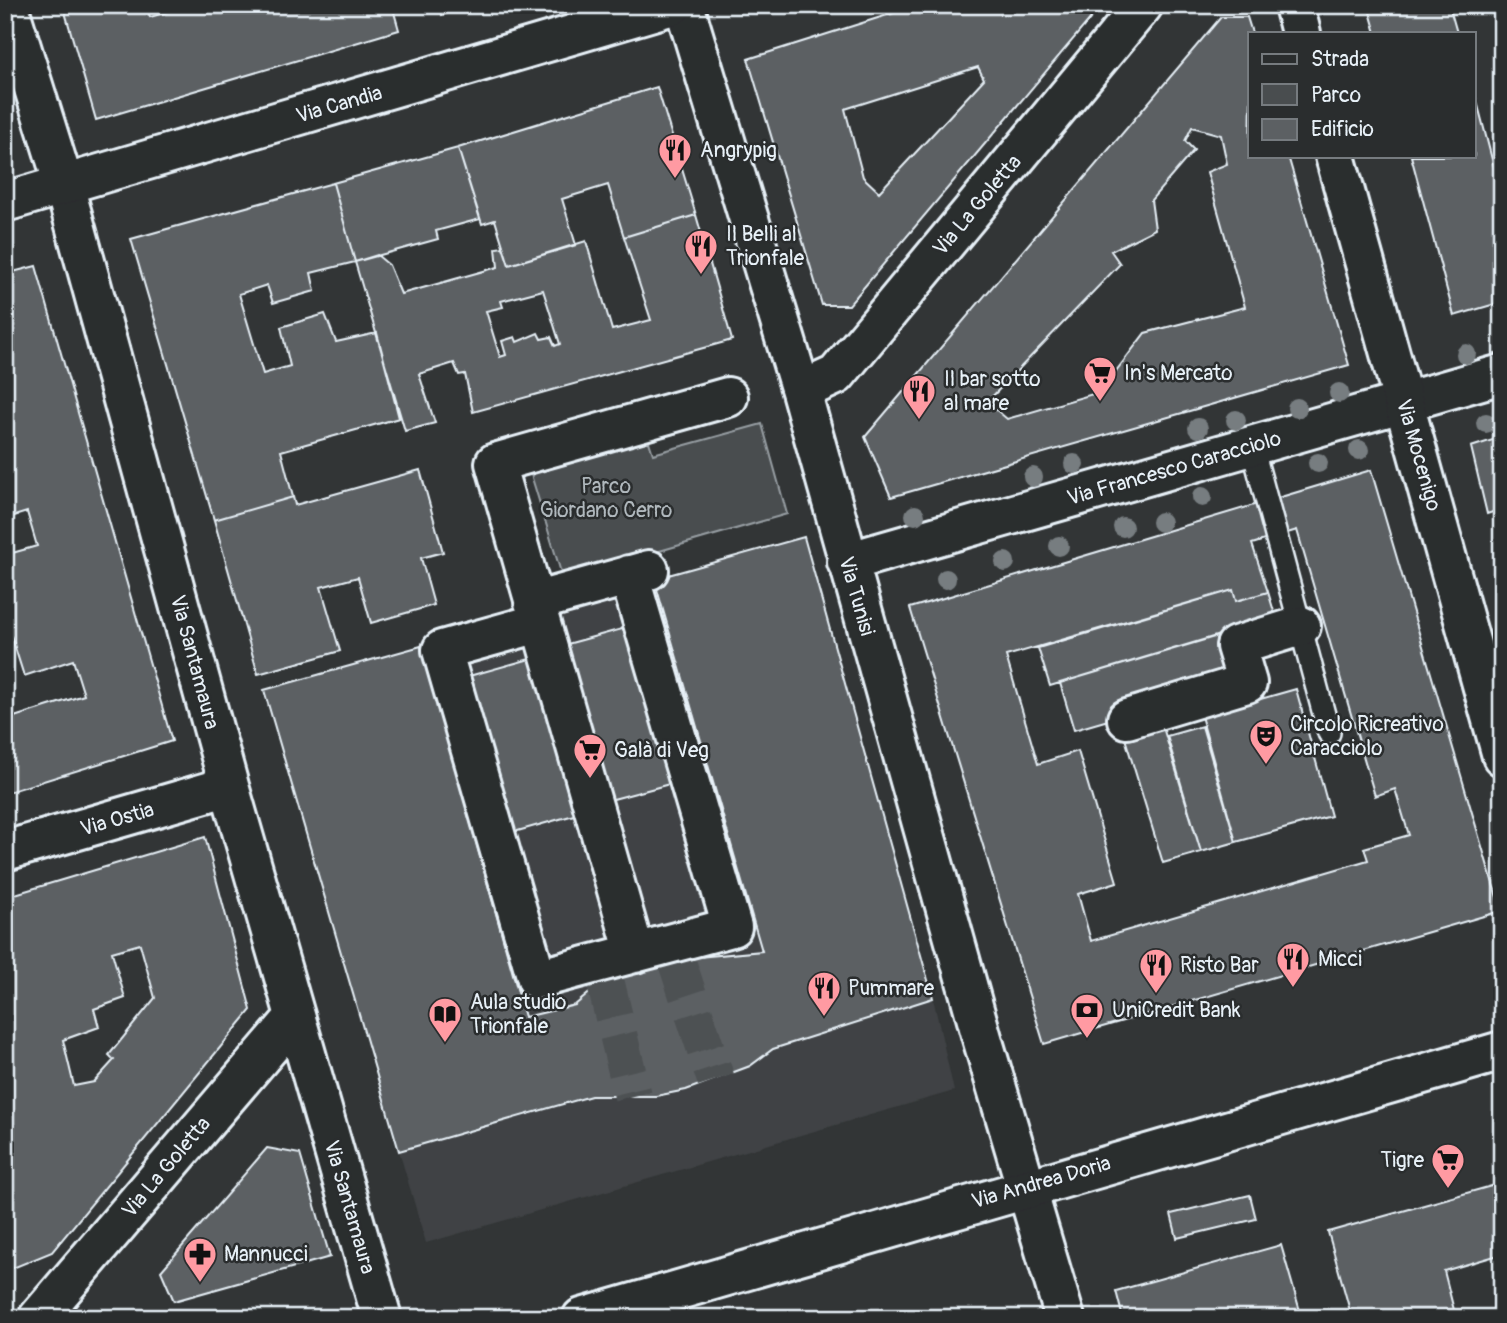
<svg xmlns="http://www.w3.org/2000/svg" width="1507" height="1323" viewBox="0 0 1507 1323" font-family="Pangolin,sans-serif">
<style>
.built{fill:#3f4244}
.green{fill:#494d4f;stroke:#989fa4;stroke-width:2}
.building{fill:#5c6063;stroke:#e8f1f8;stroke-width:2;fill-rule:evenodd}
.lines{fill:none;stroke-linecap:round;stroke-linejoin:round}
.street-tunnel{stroke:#4d5153;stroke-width:38;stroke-dasharray:38 19;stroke-linecap:butt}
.lane-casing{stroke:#e8f1f8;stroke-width:26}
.street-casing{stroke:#e8f1f8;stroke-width:44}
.secondary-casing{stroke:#e8f1f8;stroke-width:44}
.lane{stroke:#2a2d2e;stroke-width:21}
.street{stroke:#2a2d2e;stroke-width:38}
.secondary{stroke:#2a2d2e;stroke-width:38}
.tree{fill:#777d80}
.labels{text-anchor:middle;stroke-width:5;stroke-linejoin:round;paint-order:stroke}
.street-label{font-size:21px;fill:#e8f1f8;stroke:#2a2d2e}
.poi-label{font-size:21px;fill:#e8f1f8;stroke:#2a2d2e;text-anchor:start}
.park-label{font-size:21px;fill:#b0b8bd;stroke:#2a2d2e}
</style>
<rect width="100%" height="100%" fill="#323536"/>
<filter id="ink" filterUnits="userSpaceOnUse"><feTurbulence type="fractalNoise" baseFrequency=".0143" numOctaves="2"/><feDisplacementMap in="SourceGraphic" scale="14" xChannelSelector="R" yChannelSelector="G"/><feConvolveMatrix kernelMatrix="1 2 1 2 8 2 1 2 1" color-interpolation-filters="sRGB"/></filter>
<g filter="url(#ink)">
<path class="built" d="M 654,579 L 933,998 L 954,1091 L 426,1243 L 264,690 Z"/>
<path class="green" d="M 642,420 L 653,454 L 762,424 L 787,514 L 563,579 L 525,455 Z"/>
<path class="building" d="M 63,5 L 146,5 L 150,17 L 192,5 L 392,5 L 399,30 L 96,120 Z
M 439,5 L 474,5 L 442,15 Z
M 919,5 L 1102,5 L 849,305 L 822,305 L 748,59 ZM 978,67 L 984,79 L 879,192 L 863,177 L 845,109 Z
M 1368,5 L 1449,5 L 1457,33 L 1376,33 Z
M 1221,17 L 1247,17 L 1252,33 L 1250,156 L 1288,156 L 1349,365 L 891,497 L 865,437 ZM 1192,127 L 1221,135 L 1227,164 L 1207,172 L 1245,307 L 1145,333 L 1100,392 L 1007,419 L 987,402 L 1120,264 L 1111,251 L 1155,229 L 1151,200 L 1194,150 L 1185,141 Z
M 657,87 L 696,215 L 624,237 L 608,185 L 562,199 L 576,245 L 509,265 L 495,220 L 482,224 L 458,148 Z
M 1474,90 L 1502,198 L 1502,302 L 1454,316 L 1411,156 L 1474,156 Z
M 458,148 L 480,219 L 436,231 L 438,239 L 355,262 L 333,183 Z
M 333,183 L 355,262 L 311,273 L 315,291 L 273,303 L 267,285 L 239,294 L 263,374 L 290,366 L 281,327 L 325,314 L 336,342 L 377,333 L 399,418 L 281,451 L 293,497 L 214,520 L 131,239 Z
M 696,215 L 732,340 L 473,412 L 465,374 L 459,375 L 454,363 L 419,374 L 435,423 L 405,431 L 355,262 L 377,255 L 389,265 L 401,294 L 498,267 L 496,248 L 503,247 L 509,265 L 586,241 L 612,330 L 651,320 L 624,237 ZM 543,290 L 560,344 L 555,346 L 551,337 L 541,339 L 538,333 L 517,342 L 515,337 L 502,341 L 506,355 L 500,357 L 486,311 L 503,307 L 501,301 Z
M 36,266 L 172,741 L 5,793 L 5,700 L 11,718 L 84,695 L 73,660 L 24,676 L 5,616 L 5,555 L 37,546 L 27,512 L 5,519 L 5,274 Z
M 1502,437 L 1502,509 L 1487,514 L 1471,447 Z
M 420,470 L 443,552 L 421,558 L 434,605 L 371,623 L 358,577 L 321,587 L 340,651 L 258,674 L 214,520 L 293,497 L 295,505 Z
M 1371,470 L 1501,911 L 1044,1044 L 910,608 ZM 1297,530 L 1375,796 L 1395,789 L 1409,835 L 1364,848 L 1368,860 L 1091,941 L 1078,894 L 1117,882 L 1078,751 L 1038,764 L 1006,656 L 1233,590 L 1236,601 L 1268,592 L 1252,544 Z
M 804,537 L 933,998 L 773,1049 L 750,1066 L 686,1090 L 656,1096 L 591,1096 L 399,1151 L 264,690 L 421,646 L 525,1017 L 575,1005 L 605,980 L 676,959 L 762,951 L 654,579 Z
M 1233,590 L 1236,601 L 1268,592 L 1276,618 L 1050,686 L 1038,648 Z
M 633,626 L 677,782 L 602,802 L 560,646 Z
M 1221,635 L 1235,683 L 1074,730 L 1060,683 Z
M 537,657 L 581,813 L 507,834 L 462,678 Z
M 1296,689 L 1331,816 L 1236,842 L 1201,716 Z
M 1162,724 L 1201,852 L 1163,863 L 1124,735 Z
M 1202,726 L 1236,842 L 1201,852 L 1167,736 Z
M 205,837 L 251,1010 L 52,1252 L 13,1268 L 5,1242 L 5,897 ZM 140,944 L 155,998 L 109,1055 L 114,1060 L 94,1082 L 74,1086 L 63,1040 L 99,1027 L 94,1009 L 125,998 L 112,952 Z
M 267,1148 L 300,1154 L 330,1257 L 174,1301 L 161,1271 Z
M 1502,1183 L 1502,1254 L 1444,1271 L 1456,1318 L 1352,1318 L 1328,1232 Z
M 1250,1195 L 1256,1219 L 1177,1238 L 1171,1214 Z
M 1281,1245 L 1302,1318 L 1123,1318 L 1116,1291 Z"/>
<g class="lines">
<path class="street-tunnel" d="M 676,959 L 716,1080
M 605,980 L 633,1096"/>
<defs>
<path id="lane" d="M 1252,446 L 1329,733"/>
<path id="street" d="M 684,5 L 801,391 L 982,1038 L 1065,1318
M 64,185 L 229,786 L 382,1318
M 801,391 L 836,375 L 1143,5
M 847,562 L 1502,374
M 534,602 L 649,570
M 539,623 L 442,650 L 537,979 L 732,927 L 629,575
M 1127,719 L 1247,683 L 1236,646 L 1301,626
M 5,851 L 229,786
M 635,953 L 495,463 L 728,397
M 38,1318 L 295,1017"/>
<path id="secondary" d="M 8,5 L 64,185
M 1294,5 L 1301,33
M 1335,156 L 1502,756
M 5,202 L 673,5
M 582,1318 L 1502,1051"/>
</defs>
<use href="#lane" class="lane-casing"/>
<use href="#street" class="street-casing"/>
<use href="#secondary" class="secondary-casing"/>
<use href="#lane" class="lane"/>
<use href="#street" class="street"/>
<use href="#secondary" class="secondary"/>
</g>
<g class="tree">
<circle cx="1466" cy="354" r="10"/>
<circle cx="1339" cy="393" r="10"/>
<circle cx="1297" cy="408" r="10"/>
<circle cx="1236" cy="420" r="10"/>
<circle cx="1486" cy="423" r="10"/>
<circle cx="1198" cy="428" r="10"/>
<circle cx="1359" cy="450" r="10"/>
<circle cx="1318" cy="463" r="10"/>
<circle cx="1074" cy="464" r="10"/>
<circle cx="1033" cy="477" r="10"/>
<circle cx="1202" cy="497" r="10"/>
<circle cx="915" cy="515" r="10"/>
<circle cx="1161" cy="522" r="10"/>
<circle cx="1123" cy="527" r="10"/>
<circle cx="1059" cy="546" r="10"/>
<circle cx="1005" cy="562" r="10"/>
<circle cx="946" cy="579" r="10"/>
</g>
</g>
<defs>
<symbol id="restaurant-pin" viewBox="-11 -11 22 30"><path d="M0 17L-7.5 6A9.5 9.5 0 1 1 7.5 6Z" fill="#ff9aa2" stroke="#2a2d2e"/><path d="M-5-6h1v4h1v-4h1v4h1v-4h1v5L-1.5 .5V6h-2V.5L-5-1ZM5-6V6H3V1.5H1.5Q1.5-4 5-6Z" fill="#111"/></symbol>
<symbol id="supermarket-pin" viewBox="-11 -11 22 30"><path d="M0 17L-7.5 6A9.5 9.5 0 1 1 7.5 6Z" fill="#ff9aa2" stroke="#2a2d2e"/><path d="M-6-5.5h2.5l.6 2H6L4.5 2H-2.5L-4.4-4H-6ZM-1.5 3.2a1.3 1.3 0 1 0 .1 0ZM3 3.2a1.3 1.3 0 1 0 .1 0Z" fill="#111"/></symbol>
<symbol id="theatre-pin" viewBox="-11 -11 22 30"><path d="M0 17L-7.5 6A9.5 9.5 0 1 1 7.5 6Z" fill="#ff9aa2" stroke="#2a2d2e"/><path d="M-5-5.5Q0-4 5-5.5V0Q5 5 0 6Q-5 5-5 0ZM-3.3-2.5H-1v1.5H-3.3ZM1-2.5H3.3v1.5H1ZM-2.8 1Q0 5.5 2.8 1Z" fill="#111"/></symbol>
<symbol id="bank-pin" viewBox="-11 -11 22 30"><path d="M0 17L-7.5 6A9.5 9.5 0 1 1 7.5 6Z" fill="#ff9aa2" stroke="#2a2d2e"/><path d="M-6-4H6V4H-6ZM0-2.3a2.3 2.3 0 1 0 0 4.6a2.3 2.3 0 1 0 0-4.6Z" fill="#111"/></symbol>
<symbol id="library-pin" viewBox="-11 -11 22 30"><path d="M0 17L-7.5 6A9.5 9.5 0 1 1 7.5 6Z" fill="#ff9aa2" stroke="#2a2d2e"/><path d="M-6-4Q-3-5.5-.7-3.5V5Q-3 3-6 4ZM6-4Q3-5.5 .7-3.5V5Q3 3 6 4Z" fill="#111"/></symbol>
<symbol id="pharmacy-pin" viewBox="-11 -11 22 30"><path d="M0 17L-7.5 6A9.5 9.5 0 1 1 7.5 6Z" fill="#ff9aa2" stroke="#2a2d2e"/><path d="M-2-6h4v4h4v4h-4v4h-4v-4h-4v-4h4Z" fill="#111"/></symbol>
</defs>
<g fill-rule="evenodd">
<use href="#restaurant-pin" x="656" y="131" width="38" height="52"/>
<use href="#restaurant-pin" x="682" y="227" width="38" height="52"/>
<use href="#supermarket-pin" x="1081" y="354" width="38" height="52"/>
<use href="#restaurant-pin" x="900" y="372" width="38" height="52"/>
<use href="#theatre-pin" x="1247" y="717" width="38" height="52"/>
<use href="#supermarket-pin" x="571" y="731" width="38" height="52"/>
<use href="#restaurant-pin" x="1274" y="940" width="38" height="52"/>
<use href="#restaurant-pin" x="1137" y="946" width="38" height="52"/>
<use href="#restaurant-pin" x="805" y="969" width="38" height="52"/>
<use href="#bank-pin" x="1068" y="991" width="38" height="52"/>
<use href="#library-pin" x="426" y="995" width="38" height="52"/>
<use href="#supermarket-pin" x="1429" y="1141" width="38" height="52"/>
<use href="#pharmacy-pin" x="181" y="1235" width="38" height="52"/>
</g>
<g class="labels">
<g class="street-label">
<text transform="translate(339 104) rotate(-16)" y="7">Via Candia</text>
<text transform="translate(977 205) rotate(-50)" y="7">Via La Goletta</text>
<text transform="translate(1419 455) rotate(74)" y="7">Via Mocenigo</text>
<text transform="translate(1174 468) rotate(-16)" y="7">Via Francesco Caracciolo</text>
<text transform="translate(857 596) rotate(74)" y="7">Via Tunisi</text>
<text transform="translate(195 662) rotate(75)" y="7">Via Santamaura</text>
<text transform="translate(117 819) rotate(-16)" y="7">Via Ostia</text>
<text transform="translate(166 1167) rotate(-50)" y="7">Via La Goletta</text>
<text transform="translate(1041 1182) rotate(-16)" y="7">Via Andrea Doria</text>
<text transform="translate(350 1207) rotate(74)" y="7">Via Santamaura</text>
</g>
<g class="poi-label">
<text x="700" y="157">Angrypig</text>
<text x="726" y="241">Il Belli al<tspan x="726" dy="24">Trionfale</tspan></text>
<text x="1124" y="380">In's Mercato</text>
<text x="944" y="386">Il bar sotto<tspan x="944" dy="24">al mare</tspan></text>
<text x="1290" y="731">Circolo Ricreativo<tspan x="1290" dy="24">Caracciolo</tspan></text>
<text x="614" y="757">Galà di Veg</text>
<text x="1318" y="966">Micci</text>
<text x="1180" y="972">Risto Bar</text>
<text x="848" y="995">Pummare</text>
<text x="470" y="1009">Aula studio<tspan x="470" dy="24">Trionfale</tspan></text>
<text x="1112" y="1017">UniCredit Bank</text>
<text x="1424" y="1167" text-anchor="end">Tigre</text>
<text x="224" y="1261">Mannucci</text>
</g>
<g class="park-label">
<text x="606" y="493">Parco<tspan x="606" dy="24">Giordano Cerro</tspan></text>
</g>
</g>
<rect width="1507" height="1323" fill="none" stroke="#2a2d2e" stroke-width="28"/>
<rect x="14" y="14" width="1479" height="1295" fill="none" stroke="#e8f1f8" stroke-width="2.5" filter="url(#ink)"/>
<rect x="1248" y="32" width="228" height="126" fill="#2a2d2e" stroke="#767b7f" stroke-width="2"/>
<rect x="1262" y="54" width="35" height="10" fill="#2a2d2e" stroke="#767b7f" stroke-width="2"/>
<text x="1311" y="66" font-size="21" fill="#e8f1f8">Strada</text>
<rect x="1262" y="84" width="35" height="21" fill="#494d4f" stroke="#767b7f" stroke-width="2"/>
<text x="1311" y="102" font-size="21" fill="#e8f1f8">Parco</text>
<rect x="1262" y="119" width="35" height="21" fill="#5c6063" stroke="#767b7f" stroke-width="2"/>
<text x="1311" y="136" font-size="21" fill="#e8f1f8">Edificio</text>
</svg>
